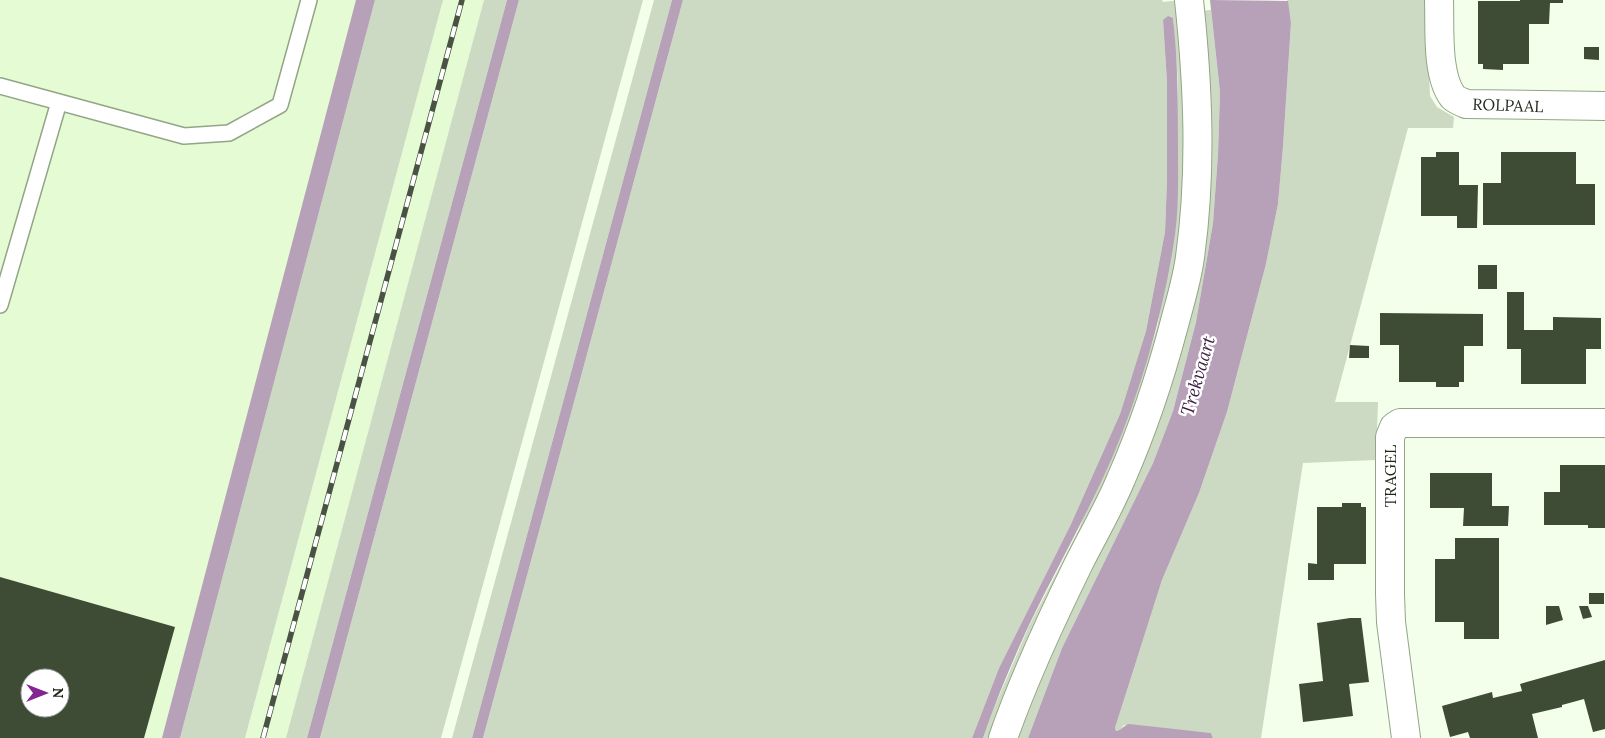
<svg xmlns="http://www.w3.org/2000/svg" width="1605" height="738" viewBox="0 0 1605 738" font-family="Lora,serif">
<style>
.built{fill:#e4fbd3;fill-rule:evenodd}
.green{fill:#cddac3}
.water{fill:#b6a1b8}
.building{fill:#3f4c35;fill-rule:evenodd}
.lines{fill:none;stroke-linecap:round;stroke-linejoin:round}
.service-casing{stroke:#93a586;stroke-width:18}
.minor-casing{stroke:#93a586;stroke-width:30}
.service{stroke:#fff;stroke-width:15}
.minor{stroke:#fff;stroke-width:28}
.rail-casing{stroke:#4a5244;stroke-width:5.5}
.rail{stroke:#fff;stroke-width:4;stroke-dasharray:11;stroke-linecap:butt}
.labels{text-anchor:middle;stroke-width:5;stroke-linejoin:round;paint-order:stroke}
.street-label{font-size:16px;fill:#1f261a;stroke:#fff}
.water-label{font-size:18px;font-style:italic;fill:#3e1f42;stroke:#fff}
</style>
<rect width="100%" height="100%" fill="#f3ffeb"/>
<path class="built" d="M 0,0 L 402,0 L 198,738 L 0,738 ZM 30,678 L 60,678 L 60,708 L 30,708 Z
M 443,0 L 484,0 L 286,738 L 245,738 Z"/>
<path class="green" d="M 375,0 L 443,0 L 245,738 L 180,738 Z
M 484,0 L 507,0 L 307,738 L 286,738 Z
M 519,0 L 643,0 L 441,738 L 320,738 Z
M 654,0 L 672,0 L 472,738 L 452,738 Z
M 683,0 L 1162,0 L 1163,2 L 1181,0 L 1187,223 L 1151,381 L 994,738 L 983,738 L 991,715 L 1029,626 L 1078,531 L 1140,381 L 1157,328 L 1175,233 L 1178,180 L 1178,81 L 1173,18 L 1163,20 L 1167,82 L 1167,180 L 1165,232 L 1146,331 L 1120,414 L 1071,524 L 999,668 L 972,738 L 483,738 Z
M 1287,0 L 1426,0 L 1430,96 L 1437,107 L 1454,117 L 1453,128 L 1408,128 L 1335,402 L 1378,402 L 1376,460 L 1303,463 L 1261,738 L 1213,738 L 1211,733 L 1124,725 L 1120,730 L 1116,731 L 1115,728 L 1162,580 L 1199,493 L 1227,412 L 1266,264 L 1278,204 L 1283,147 L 1291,23 Z
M 1211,10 L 1220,92 L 1218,154 L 1213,223 L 1196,322 L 1173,411 L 1153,463 L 1062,648 L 1028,738 L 1011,738 L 1175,353 L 1197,11 Z"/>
<path class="water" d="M 356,0 L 375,0 L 180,738 L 162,738 Z
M 507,0 L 519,0 L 320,738 L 307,738 Z
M 672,0 L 683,0 L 483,738 L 472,738 Z
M 1210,0 L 1288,1 L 1291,23 L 1283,147 L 1278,204 L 1266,264 L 1227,412 L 1199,493 L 1162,580 L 1115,728 L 1116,731 C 1122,730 1124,725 1129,724 L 1211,733 L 1213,738 L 1028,738 L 1062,648 L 1153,463 L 1173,411 L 1196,322 L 1213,223 L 1218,154 L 1220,92 Z
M 1168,16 L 1173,18 C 1178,61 1178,104 1178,147 C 1178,176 1179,206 1175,235 C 1164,311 1142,387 1112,458 C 1087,515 1056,569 1029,625 C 1012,662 996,700 983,738 L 972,738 L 999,668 L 1071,524 L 1120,414 L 1146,331 L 1165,232 L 1167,180 L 1167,82 L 1163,20 Z"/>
<path class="building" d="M 1520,0 L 1563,0 L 1563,3 L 1550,3 L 1549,24 L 1529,24 L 1529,64 L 1503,64 L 1503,70 L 1483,69 L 1483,64 L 1478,64 L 1478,1 L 1520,1 Z
M 1584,47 L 1599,47 L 1599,60 L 1584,59 Z
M 1436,152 L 1459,152 L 1459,185 L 1478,185 L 1477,228 L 1457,228 L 1457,216 L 1421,216 L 1421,157 L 1436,157 Z
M 1501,152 L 1576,152 L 1576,184 L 1595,184 L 1595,225 L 1483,225 L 1483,183 L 1501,183 Z
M 1478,265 L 1497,265 L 1497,289 L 1478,289 Z
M 1507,292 L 1524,292 L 1524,330 L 1553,330 L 1553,317 L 1601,318 L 1601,349 L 1586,349 L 1586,384 L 1521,384 L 1521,349 L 1507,349 Z
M 1380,313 L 1483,314 L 1483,346 L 1464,346 L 1464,382 L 1459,382 L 1459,387 L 1436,387 L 1436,382 L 1399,382 L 1399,345 L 1380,345 Z
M 1350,345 L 1369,346 L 1369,358 L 1349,358 Z
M 1560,465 L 1605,465 L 1605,528 L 1588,528 L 1588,525 L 1544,525 L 1544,492 L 1560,492 Z
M 1430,473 L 1492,473 L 1492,506 L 1509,506 L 1508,526 L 1463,526 L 1464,508 L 1430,508 Z
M 1342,503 L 1361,503 L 1361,507 L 1366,507 L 1366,564 L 1334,564 L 1334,580 L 1308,580 L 1308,563 L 1317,564 L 1317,507 L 1342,507 Z
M 1455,538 L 1499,538 L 1499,639 L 1464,639 L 1464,622 L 1435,622 L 1435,559 L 1455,559 Z
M 0,577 L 175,627 L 144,738 L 0,738 ZM 30,678 L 60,678 L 60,708 L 30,708 Z
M 1589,593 L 1604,593 L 1604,604 L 1589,604 Z
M 1546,606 L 1559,606 L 1563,620 L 1546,625 Z
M 1579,606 L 1588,606 L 1592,617 L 1583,619 Z
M 1350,618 L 1361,618 L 1369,682 L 1349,684 L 1353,716 L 1303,722 L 1299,684 L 1323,681 L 1317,623 Z
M 1605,660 L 1605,729 L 1593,732 L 1584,699 L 1562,705 L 1562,707 L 1532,714 L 1538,738 L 1470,738 L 1468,732 L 1450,737 L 1442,706 L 1492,692 L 1493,698 L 1522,691 L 1520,684 Z"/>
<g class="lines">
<defs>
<path id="service" d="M 0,86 L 184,136 L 229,133 L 280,105 L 309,0
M 0,305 L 59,102"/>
<path id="minor" d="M 1439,0 C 1440,27 1436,75 1453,97 C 1456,100 1462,102 1466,104 L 1605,106
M 1003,738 C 1024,678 1051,620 1079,563 C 1093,535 1109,508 1121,479 C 1143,429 1160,378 1174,325 C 1180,302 1187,280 1190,257 C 1202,171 1198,85 1189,0
M 1406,738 L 1391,622 L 1390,594 L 1390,437 L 1394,427 L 1400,423 L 1605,423"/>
</defs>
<use href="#service" class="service-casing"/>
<use href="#minor" class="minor-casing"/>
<use href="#service" class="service"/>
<use href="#minor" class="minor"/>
<defs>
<path id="rail" d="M 263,738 L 462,0"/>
</defs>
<use href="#rail" class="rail-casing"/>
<use href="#rail" class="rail"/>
</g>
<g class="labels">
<g class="street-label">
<text transform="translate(1508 105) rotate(2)" y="6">ROLPAAL</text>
<text transform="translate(1390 476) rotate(-90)" y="6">TRAGEL</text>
</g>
<g class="water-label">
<text transform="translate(1198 376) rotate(-74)" y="6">Trekvaart</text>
</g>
</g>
<g transform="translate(45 693) rotate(90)"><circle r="24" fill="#ffffff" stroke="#a5a8a3"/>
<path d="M0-4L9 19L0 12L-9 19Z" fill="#842691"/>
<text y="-8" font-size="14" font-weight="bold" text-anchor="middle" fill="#1f261a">N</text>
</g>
</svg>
